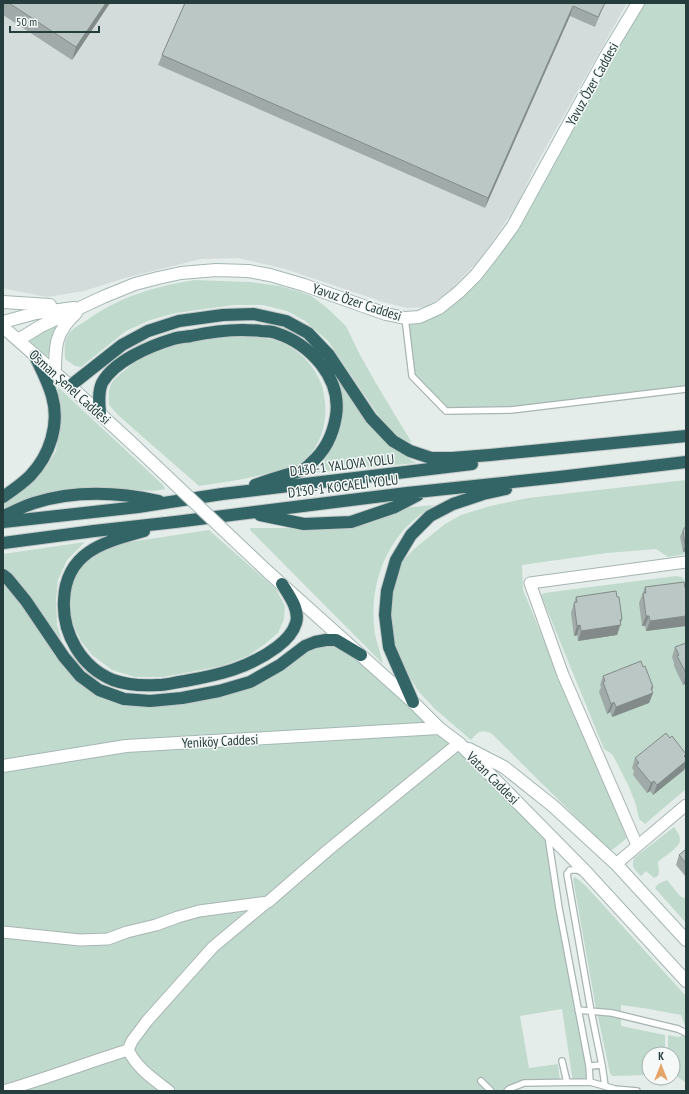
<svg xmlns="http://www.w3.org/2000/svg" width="689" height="1094" viewBox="0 0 689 1094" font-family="'PT Sans Narrow',sans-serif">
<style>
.built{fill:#d3dcda}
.green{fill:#c0dbcd}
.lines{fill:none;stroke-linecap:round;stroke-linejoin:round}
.lane-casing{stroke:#a8b5b3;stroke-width:8}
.street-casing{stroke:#a8b5b3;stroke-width:13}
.secondary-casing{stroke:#a4b7b5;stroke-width:14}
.highway-casing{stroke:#c2c9c8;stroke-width:14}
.lane{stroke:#fff;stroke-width:5.5}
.street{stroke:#fff;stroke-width:11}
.secondary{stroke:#fff;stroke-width:12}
.highway{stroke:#346566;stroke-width:12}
.secondary-bridge-casing{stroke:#a4b7b5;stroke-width:14;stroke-linecap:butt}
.secondary-bridge{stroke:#fff;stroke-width:12}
.wall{fill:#a0aba9}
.shaded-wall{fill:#828b89}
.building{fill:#bac7c4;stroke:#828b89}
.labels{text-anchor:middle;stroke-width:3;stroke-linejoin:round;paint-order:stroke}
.street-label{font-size:14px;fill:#253d3c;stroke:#f5f9f8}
</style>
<rect width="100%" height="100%" fill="#e5edeb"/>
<path class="built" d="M 3,3 L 627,3 L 536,165 L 517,205 L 481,258 L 449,292 L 426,307 L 407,308 L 383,302 L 285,269 L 238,258 L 201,259 L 125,278 L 84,291 L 47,297 L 6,289 L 3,288 Z"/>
<path class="green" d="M 638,3 L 686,3 L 686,389 L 511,410 L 446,411 L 412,376 L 405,318 L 439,308 L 494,252 Z
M 195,280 L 250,282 L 280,286 L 310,295 L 326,307 L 346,326 L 360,355 L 377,385 L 412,443 L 399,437 L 385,425 L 328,341 L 305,321 L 287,311 L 263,305 L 235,305 L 204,309 L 176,313 L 150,320 L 126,331 L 81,367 L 75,366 L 65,359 C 65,350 63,343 68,335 C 71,329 81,324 87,320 C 119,297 156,286 195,280 Z
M 56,325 L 58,327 L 52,338 L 49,353 L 47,357 L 31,342 L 30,340 L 33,336 Z
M 239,336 C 257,337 274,337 290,347 C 304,355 315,368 321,383 C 323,387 323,391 324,395 C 329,421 321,450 298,465 C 293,468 286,469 280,470 C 254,478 226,482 199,486 L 119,416 L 109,405 C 109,399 108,390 111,384 C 114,379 120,374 124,371 C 155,343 200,339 239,336 Z
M 329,365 L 367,422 L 389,446 L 416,463 L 311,473 L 324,461 L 333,445 L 340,424 Z
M 58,387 L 163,485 L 165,489 L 155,491 L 86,488 L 53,492 L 34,496 L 3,509 L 3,502 L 29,484 L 46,467 L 56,451 L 59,431 Z
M 686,480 L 686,554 L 668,557 L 656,549 L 607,553 L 522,565 L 523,590 L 560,679 L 612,794 L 612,803 L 627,838 L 612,850 L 608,849 L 491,733 C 480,729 478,732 471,740 L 435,709 L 419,692 L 406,672 L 395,649 L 390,622 L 391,599 L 400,564 L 414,549 L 445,524 L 461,515 L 490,506 L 528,498 Z
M 434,505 C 421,514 407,524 398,537 C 377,565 370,600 375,634 C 377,644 381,654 383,664 L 251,531 L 250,528 L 301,528 L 403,508 Z
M 209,530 L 276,589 L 285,606 L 284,619 L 278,633 L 265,644 L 248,656 L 222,666 L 163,677 L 135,677 L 112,670 L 92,655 L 81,641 L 72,622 L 70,606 L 72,583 L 83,565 L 98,554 L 123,543 Z
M 85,542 L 67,560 L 58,580 L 56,600 L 57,625 L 62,640 C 42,616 28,586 3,567 L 3,554 Z
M 3,575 L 80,676 L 124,699 L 219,691 L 326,640 L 361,655 L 547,833 L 590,1082 L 573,1082 L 562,1009 L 520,1016 L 529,1068 L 558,1064 L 560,1082 L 524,1083 L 507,1091 L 3,1091 Z
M 676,576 L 682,577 L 686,582 L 686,789 L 645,824 L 639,819 L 636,805 L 629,787 L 617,763 L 612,754 L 604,749 L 541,595 L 544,593 Z
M 674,827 C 676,830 680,835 680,839 C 681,847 664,856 658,862 L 659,872 L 658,876 L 654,878 L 646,871 L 641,876 C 634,869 631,867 634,858 Z
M 575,877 L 585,885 L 686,996 L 686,1029 L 681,1015 L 649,1009 L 621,1005 L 621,1026 L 665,1035 L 665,1054 L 649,1054 L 649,1075 L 612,1076 L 610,1073 L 595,1003 L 573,879 Z
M 667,880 L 680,896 L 686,899 L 686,923 L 655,888 L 658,884 Z
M 668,1035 L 678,1037 L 686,1035 L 686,1083 L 678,1077 L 673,1076 L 673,1054 L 668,1054 Z"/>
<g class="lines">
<defs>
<path id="lane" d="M 405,318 L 412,376 L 446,411 L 511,410 L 686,389
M 548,836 L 559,908 L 589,1066 L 590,1082
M 582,872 L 577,870 L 570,870 L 567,874 L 591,1011 L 602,1065 L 605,1086
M 578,1010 L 612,1013 L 678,1029 L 686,1033
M 562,1061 L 567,1082
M 589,1066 L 602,1065
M 481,1081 L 491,1091
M 507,1091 L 509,1089 L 524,1083 L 590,1082 L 615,1089 L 637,1091"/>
<path id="street" d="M 637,845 L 563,675 L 530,583 L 686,562
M 616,864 L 686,805
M 3,932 L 80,940 L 108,939 L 127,932 L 156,925 L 178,917 L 199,911 L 268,902 L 328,850 L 459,743
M 3,1091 C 45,1079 86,1063 128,1050
M 169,1091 C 152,1078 138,1069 128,1050 L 132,1041 L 147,1021 L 213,947 L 267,902"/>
<path id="secondary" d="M 3,302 L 50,305
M 3,322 L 36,313 L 74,308
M 3,327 L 70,386 L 137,448
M 18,340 L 41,326 L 103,297 L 135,284 L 158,278 L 181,273 L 216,270 L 248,271 L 270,275 L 304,285 L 386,314 L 405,318 L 419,317 L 439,308 L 459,292 L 476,275 L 494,252 L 513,226 L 606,56 L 638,3
M 55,373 C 55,346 55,332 76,313
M 268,572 L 413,702 L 439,728 L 459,743 L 587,873 L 686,981
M 469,749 L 504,767 L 553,806 L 616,864 L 686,940
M 3,766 L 126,746 L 439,728"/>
<path id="highway" d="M 70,386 L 122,345 L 148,331 L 179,321 L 223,315 L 254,314 L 286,321 L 308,333 L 329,355 L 371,418 L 393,441 L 410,451 L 431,458 L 452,458 L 490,455 L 686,436
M 100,413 C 99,403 98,392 102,383 C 114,361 150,346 173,339 C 179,337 185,337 191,336 C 214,331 237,328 261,331 C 265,331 271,331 276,333 C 310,344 342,378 336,416 C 333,435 325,451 311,463 C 309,465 306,468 304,469 C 300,472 294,473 289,474 C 278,477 266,481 255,485
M 3,497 C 13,490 22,484 30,476 C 50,455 60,424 52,396 C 48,382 41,369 35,356
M 260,515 L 304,524 L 351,522 L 395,507 L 418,495
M 3,516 C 13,512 24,506 34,503 C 75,490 118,492 159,501
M 3,522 L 138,507 L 222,494 L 472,464
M 144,531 C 105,542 66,551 64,600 C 62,633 81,667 113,680 C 127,685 143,686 158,685 C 167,685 176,682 185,681 C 219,675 249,668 277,647 C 285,641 293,633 296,623 C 300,610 289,595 282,584
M 3,543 L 94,531 L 175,522 L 407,493 L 559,477 L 686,462
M 3,575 L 8,579 L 26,601 L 64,657 L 80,676 L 99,690 L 124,699 L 150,701 L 182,698 L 219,691 L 250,682 L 280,665 L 305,646 L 315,642 L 326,640 L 336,640 L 361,655
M 413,702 L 389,647 L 385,615 L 387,591 L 396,560 L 411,535 L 430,516 L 453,504 L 483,494 L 506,489"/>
</defs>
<use href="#lane" class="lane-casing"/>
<use href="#street" class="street-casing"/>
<use href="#secondary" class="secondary-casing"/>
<use href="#highway" class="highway-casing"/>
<use href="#lane" class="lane"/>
<use href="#street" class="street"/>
<use href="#secondary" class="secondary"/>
<use href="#highway" class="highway"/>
<defs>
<path id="secondary-bridge" d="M 137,448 L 268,572"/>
</defs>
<use href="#secondary-bridge" class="secondary-bridge-casing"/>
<use href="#secondary-bridge" class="secondary-bridge"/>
</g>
<path class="wall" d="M 3,3 L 110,3 L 72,60 L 3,15 Z
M 185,3 L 605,3 L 595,27 L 570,16 L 485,208 L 158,65 L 162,55 Z
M 686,526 L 686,551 L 683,552 L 680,537 L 683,530 Z
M 645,587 L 686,626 L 646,631 L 645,626 L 642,626 L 639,603 Z
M 576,597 L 621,624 L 617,635 L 578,641 L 577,635 L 574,636 L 571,613 Z
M 686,643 L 686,683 L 683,685 L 674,666 L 674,663 L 672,657 L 675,647 Z
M 603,676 L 652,690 L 653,693 L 649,703 L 612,717 L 610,712 L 607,714 L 599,692 L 601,687 L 600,685 Z
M 685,757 L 686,758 L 686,765 L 684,770 L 653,795 L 650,791 L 647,793 L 633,775 L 634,771 L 632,768 L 635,758 Z
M 686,849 L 686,877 L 676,865 L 679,855 Z"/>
<path class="shaded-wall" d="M 106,3 L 110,3 L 72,60 L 76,47 Z
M 573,6 L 570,16 L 485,208 L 488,198 Z
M 685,545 L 686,545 L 686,551 L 683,552 Z
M 646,616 L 649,616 L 645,626 L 642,626 Z
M 686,616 L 686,626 L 646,631 L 650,621 Z
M 622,619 L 617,635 L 578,641 L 581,631 Z
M 580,625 L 577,635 L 574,636 L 577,626 Z
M 686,677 L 686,683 L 683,685 Z
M 653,687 L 651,694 L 653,693 L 649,703 L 612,717 L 616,707 Z
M 614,702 L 610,712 L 607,714 L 611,704 Z
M 686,754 L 683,764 L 686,761 L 686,765 L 684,770 L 653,795 L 657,785 Z
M 654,781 L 650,791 L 647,793 L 651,783 Z"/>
<path class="building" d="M 9,3 L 106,3 L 76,47 Z
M 185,3 L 605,3 L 598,17 L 573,6 L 488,198 L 162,55 Z
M 686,526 L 686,545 L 685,545 L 683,530 Z
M 684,582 L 685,588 L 686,588 L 686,616 L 650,621 L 649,616 L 646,616 L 643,593 L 646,593 L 645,587 Z
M 616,591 L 617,597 L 619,597 L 622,619 L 620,620 L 621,625 L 581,631 L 580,625 L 577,626 L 574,603 L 577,602 L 576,597 Z
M 686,643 L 686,673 L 677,656 L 679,655 L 675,647 Z
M 641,661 L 643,667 L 645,666 L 653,687 L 651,688 L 653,693 L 616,707 L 614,702 L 611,704 L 603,682 L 605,681 L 603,676 Z
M 666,733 L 670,738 L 672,736 L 686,754 L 684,756 L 686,758 L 686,761 L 657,785 L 654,781 L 651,783 L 636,765 L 639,763 L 635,758 Z
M 686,849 L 686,863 L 679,855 Z"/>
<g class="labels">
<g class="street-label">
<text transform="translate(592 84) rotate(-61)" y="5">Yavuz Özer Caddesi</text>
<text transform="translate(357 302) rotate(18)" y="5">Yavuz Özer Caddesi</text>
<text transform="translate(70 387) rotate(42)" y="5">Osman Şenel Caddesi</text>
<text transform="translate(342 465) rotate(-7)" y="5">D130-1 YALOVA YOLU</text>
<text transform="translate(343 486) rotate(-7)" y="5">D130-1 KOCAELİ YOLU</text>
<text transform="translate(220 741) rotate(-3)" y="5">Yeniköy Caddesi</text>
<text transform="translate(493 778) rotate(45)" y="5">Vatan Caddesi</text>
</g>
</g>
<rect width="689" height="1094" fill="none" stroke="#253d3c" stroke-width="8"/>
<g transform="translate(661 1066)"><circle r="19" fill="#f5f9f8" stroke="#a2aead"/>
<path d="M0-3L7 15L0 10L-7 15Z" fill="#e5a46a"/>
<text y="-6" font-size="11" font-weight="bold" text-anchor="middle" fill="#253d3c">K</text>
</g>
<path d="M10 26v6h89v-6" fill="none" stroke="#253d3c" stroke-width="2"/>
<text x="16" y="26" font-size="12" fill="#253d3c" stroke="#f5f9f8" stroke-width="3" paint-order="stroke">50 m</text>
</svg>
